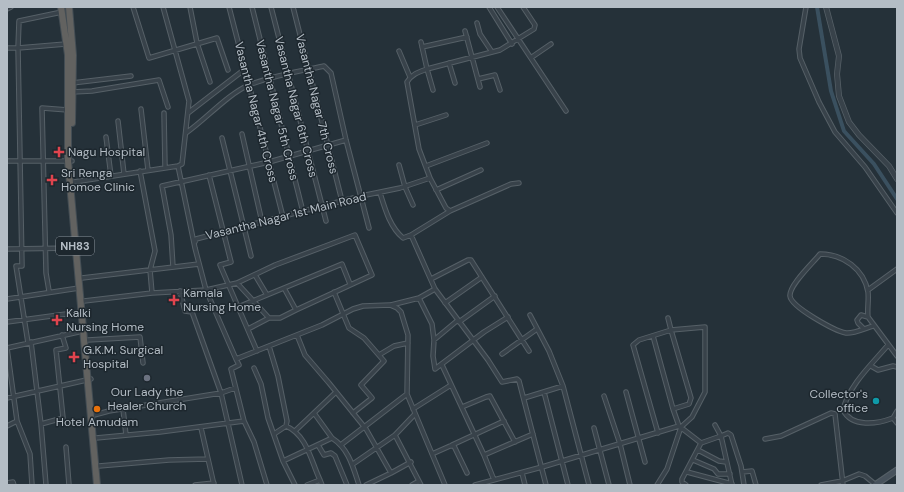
<svg xmlns="http://www.w3.org/2000/svg" width="904" height="492" viewBox="0 0 904 492" font-family="'DM Sans',sans-serif">
<style>
.lines{fill:none;stroke-linecap:round;stroke-linejoin:round}
.canal{stroke:#3a505f;stroke-width:4}
.minor-casing{stroke:#566067;stroke-width:5.5}
.tertiary-casing{stroke:#566067;stroke-width:6}
.secondary-casing{stroke:#566067;stroke-width:7}
.trunk-casing{stroke:#434d54;stroke-width:8}
.minor{stroke:#38424a;stroke-width:3.5}
.tertiary{stroke:#38424a;stroke-width:4.5}
.secondary{stroke:#47525c;stroke-width:5}
.trunk{stroke:#626260;stroke-width:6}
.health-dot{fill:#e0444e;stroke:#1d272e;stroke-width:1.5}
.worship-dot{fill:#6b7280;stroke:#1d272e;stroke-width:1.5}
.culture-dot{fill:#0f9aa8;stroke:#1d272e;stroke-width:1.5}
.food-dot{fill:#e8710a;stroke:#1d272e;stroke-width:1.5}
.labels{text-anchor:middle;stroke-width:3;stroke-linejoin:round;paint-order:stroke}
.shield{fill:#1d272e;stroke:#879098;stroke-width:1}
.shield-label{font-size:11px;font-weight:bold;fill:#b4bdc5}
.street-label{font-size:12px;fill:#b4bdc5;stroke:#1d272e}
.poi-label{font-size:12px;fill:#b4bdc5;stroke:#1d272e;text-anchor:start}
</style>
<rect width="100%" height="100%" fill="#253139"/>
<g class="lines">
<path class="canal" d="M 817,7 L 831,91 L 844,131 L 874,164 L 897,199"/>
<defs>
<path id="minor" d="M 133,7 L 149,58 L 217,38 L 228,70
M 190,7 L 197,43 L 210,82
M 229,7 L 283,217
M 252,7 L 303,212
M 271,7 L 326,221
M 293,7 L 342,201
M 489,7 L 512,44
M 497,7 L 566,111
M 806,7 L 799,49 L 800,58 L 819,102 L 835,132 L 865,167 L 897,213
M 7,9 L 11,7
M 62,12 L 19,21 L 18,48 L 66,44
M 477,23 L 480,34 L 492,52
M 465,31 L 480,87
M 422,47 L 467,37
M 7,48 L 18,48 L 22,266 L 16,266 L 28,343
M 399,51 L 410,77
M 532,57 L 551,44
M 449,63 L 455,83
M 478,79 L 495,75 L 500,90
M 72,83 L 131,76
M 433,90 L 427,69 L 500,50 L 534,29 L 535,25 L 523,7
M 72,92 L 92,91 L 159,80 L 168,107
M 141,109 L 148,170
M 164,113 L 165,167
M 188,113 L 245,69
M 118,121 L 124,174
M 415,125 L 446,115
M 186,133 C 206,119 228,94 249,85 C 271,76 300,71 324,66 L 331,73 L 346,140 L 369,228
M 242,134 L 262,222
M 106,137 L 111,176
M 222,138 L 251,256
M 7,161 L 72,161
M 399,165 L 405,187 L 413,205
M 178,166 L 195,248 L 206,290 L 237,283 L 275,265 L 355,235 L 372,275 L 296,310 L 284,288 L 342,264 L 350,284
M 426,166 L 487,143
M 140,171 L 155,251 L 150,270 L 152,293
M 209,175 L 231,262 L 220,265 L 257,351
M 430,178 L 446,208 L 450,211 L 511,184 L 519,183
M 74,182 L 178,166 L 182,164 L 189,101 L 163,7
M 436,190 L 481,170
M 380,193 C 385,209 390,227 403,238 L 411,235 L 435,289 L 488,360 L 502,382 L 517,379 L 519,381 L 546,485
M 411,235 L 450,211
M 195,242 L 196,239 L 361,196 L 400,188 L 430,178 L 419,149 L 407,82 C 412,74 419,72 427,69 L 421,42
M 7,249 L 75,248
M 173,267 L 171,235 L 162,186 L 269,162 L 346,140
M 255,275 L 267,295 L 284,288
M 82,278 L 199,264
M 431,279 L 468,260 L 471,260 L 529,351
M 237,283 L 269,318 L 280,318 L 296,310
M 435,289 L 419,298 L 432,324 L 434,340 L 458,320
M 868,290 L 897,269
M 49,291 L 46,273 L 42,108 L 68,110
M 180,291 L 185,311 L 192,312 L 221,393 L 242,485
M 334,292 L 349,328 L 364,338 L 384,361 L 361,385 L 372,398 L 353,413
M 7,299 L 79,288
M 84,301 L 152,293 L 206,290 L 236,359 L 322,325 L 353,309 L 363,306 L 390,305 L 397,308 L 401,312 L 408,335 L 407,394 L 445,485
M 445,303 L 482,277
M 391,305 L 419,298
M 238,307 L 267,295
M 530,315 L 549,351 L 563,386 L 589,485
M 7,322 L 81,312
M 459,322 L 495,296
M 873,326 C 866,328 853,334 846,333 C 835,331 791,307 790,296 C 789,285 813,263 820,254 C 843,254 864,269 868,292 C 869,300 867,309 868,317 L 897,356
M 248,329 L 269,318
M 864,329 L 858,323 L 857,320 L 861,315 L 868,317
M 297,335 L 305,355 L 329,383 L 366,429 L 391,473 L 366,485
M 653,336 L 673,409
M 88,340 L 140,337 L 143,363
M 434,340 L 433,356 L 435,369 L 484,332 L 508,317
M 31,342 L 41,424
M 888,345 C 872,364 849,385 843,410 C 852,428 877,424 893,418 L 897,423
M 269,346 L 278,376 L 287,421 L 286,426 L 274,434
M 502,354 L 537,329
M 379,355 L 394,346 L 408,343
M 236,359 L 239,365 L 231,369 L 244,421 L 254,442 L 267,485
M 442,365 L 484,455 L 494,480
M 871,366 L 878,370 L 893,366 L 897,367
M 254,368 L 261,384 L 268,418 L 283,461 L 332,438 C 349,449 353,467 359,485
M 544,392 L 568,485
M 626,392 L 645,462
M 604,396 L 620,444 L 630,485
M 7,398 L 91,379
M 524,398 L 563,386
M 462,407 L 486,397 L 490,396 L 515,442
M 123,409 L 126,435
M 413,409 L 451,385
M 314,413 L 332,438
M 94,415 L 109,411 L 221,393 L 235,388
M 893,418 L 897,411
M 715,425 L 721,436 L 728,433 L 731,435 L 741,466 L 744,485
M 7,426 L 17,421
M 286,426 C 307,435 311,461 320,480
M 201,428 L 214,485
M 594,428 L 609,485
M 296,430 L 336,392
M 658,433 L 633,345 L 639,340 L 671,330 L 691,398 L 689,404 L 673,409 L 679,426
M 395,435 L 421,485
M 96,438 L 160,432 L 244,421
M 765,439 L 781,436 L 831,413 L 835,414 L 843,485
M 342,444 L 407,394
M 318,445 L 324,455 L 331,453 L 335,456 L 347,485
M 452,445 L 504,421
M 66,447 L 69,485
M 698,450 L 719,461 L 726,462
M 432,454 L 450,446 L 454,446 L 467,473
M 484,455 L 533,434
M 693,460 L 714,469 L 718,474 L 730,474
M 283,461 L 295,485
M 353,464 L 395,435 L 415,414
M 99,466 L 169,460 L 208,459
M 687,472 L 732,484
M 742,472 L 752,471 L 756,485
M 391,473 L 411,462
M 522,473 L 525,485
M 7,483 L 13,482 L 14,485
M 32,485 L 30,454 L 17,421 L 7,348 L 83,331
M 46,485 L 41,424 L 63,418 L 56,350 L 66,348 L 62,335
M 195,485 L 214,483
M 307,485 L 320,480 L 322,485
M 412,485 L 419,481
M 475,485 L 542,467 L 679,426 L 701,443 L 721,436 L 732,485
M 657,485 L 667,469 L 681,427 L 692,417 L 705,392 L 705,327 L 671,330 L 668,318
M 686,485 L 682,482 L 682,479 L 701,443
M 821,485 L 842,481 L 859,474 L 865,476 L 876,485"/>
<path id="tertiary" d="M 826,7 L 839,56 L 837,74 L 839,96 L 849,122 L 859,135 L 889,166 L 897,179"/>
<path id="secondary" d="M 875,485 L 897,470"/>
<path id="trunk" d="M 61,7 L 68,55 L 68,161 L 97,485
M 69,7 L 73,55 L 72,123"/>
</defs>
<use href="#minor" class="minor-casing"/>
<use href="#tertiary" class="tertiary-casing"/>
<use href="#secondary" class="secondary-casing"/>
<use href="#trunk" class="trunk-casing"/>
<use href="#minor" class="minor"/>
<use href="#tertiary" class="tertiary"/>
<use href="#secondary" class="secondary"/>
<use href="#trunk" class="trunk"/>
</g>
<g class="health-dot">
<path d="M57 146h4v4h4v4h-4v4h-4v-4h-4v-4h4z"/>
<path d="M50 174h4v4h4v4h-4v4h-4v-4h-4v-4h4z"/>
<path d="M172 294h4v4h4v4h-4v4h-4v-4h-4v-4h4z"/>
<path d="M55 314h4v4h4v4h-4v4h-4v-4h-4v-4h4z"/>
<path d="M72 351h4v4h4v4h-4v4h-4v-4h-4v-4h4z"/>
</g>
<circle class="worship-dot" cx="147" cy="378" r="4"/>
<circle class="culture-dot" cx="876" cy="401" r="4"/>
<circle class="food-dot" cx="97" cy="409" r="4"/>
<g class="labels">
<rect class="shield" x="56" y="237" width="38" height="18" rx="3"/>
<g class="shield-label">
<text x="75" y="250">NH83</text>
</g>
<g class="street-label">
<text transform="translate(317 104) rotate(76)" y="4">Vasantha Nagar 7th Cross</text>
<text transform="translate(296 107) rotate(76)" y="4">Vasantha Nagar 6th Cross</text>
<text transform="translate(277 110) rotate(76)" y="4">Vasantha Nagar 5th Cross</text>
<text transform="translate(256 112) rotate(76)" y="4">Vasantha Nagar 4th Cross</text>
<text transform="translate(286 216) rotate(-14)" y="4">Vasantha Nagar 1st Main Road</text>
</g>
<g class="poi-label">
<text x="68" y="156">Nagu Hospital</text>
<text x="61" y="177">Sri Renga<tspan x="61" dy="14">Homoe Clinic</tspan></text>
<text x="183" y="297">Kamala<tspan x="183" dy="14">Nursing Home</tspan></text>
<text x="66" y="317">Kalki<tspan x="66" dy="14">Nursing Home</tspan></text>
<text x="83" y="354">G.K.M. Surgical<tspan x="83" dy="14">Hospital</tspan></text>
<text x="147" y="396" text-anchor="middle">Our Lady the<tspan x="147" dy="14">Healer Church</tspan></text>
<text x="868" y="398" text-anchor="end">Collector's<tspan x="868" dy="14">office</tspan></text>
<text x="97" y="426" text-anchor="middle">Hotel Amudam</text>
</g>
</g>
<rect width="904" height="492" fill="none" stroke="#b4bdc5" stroke-width="16"/>
</svg>
